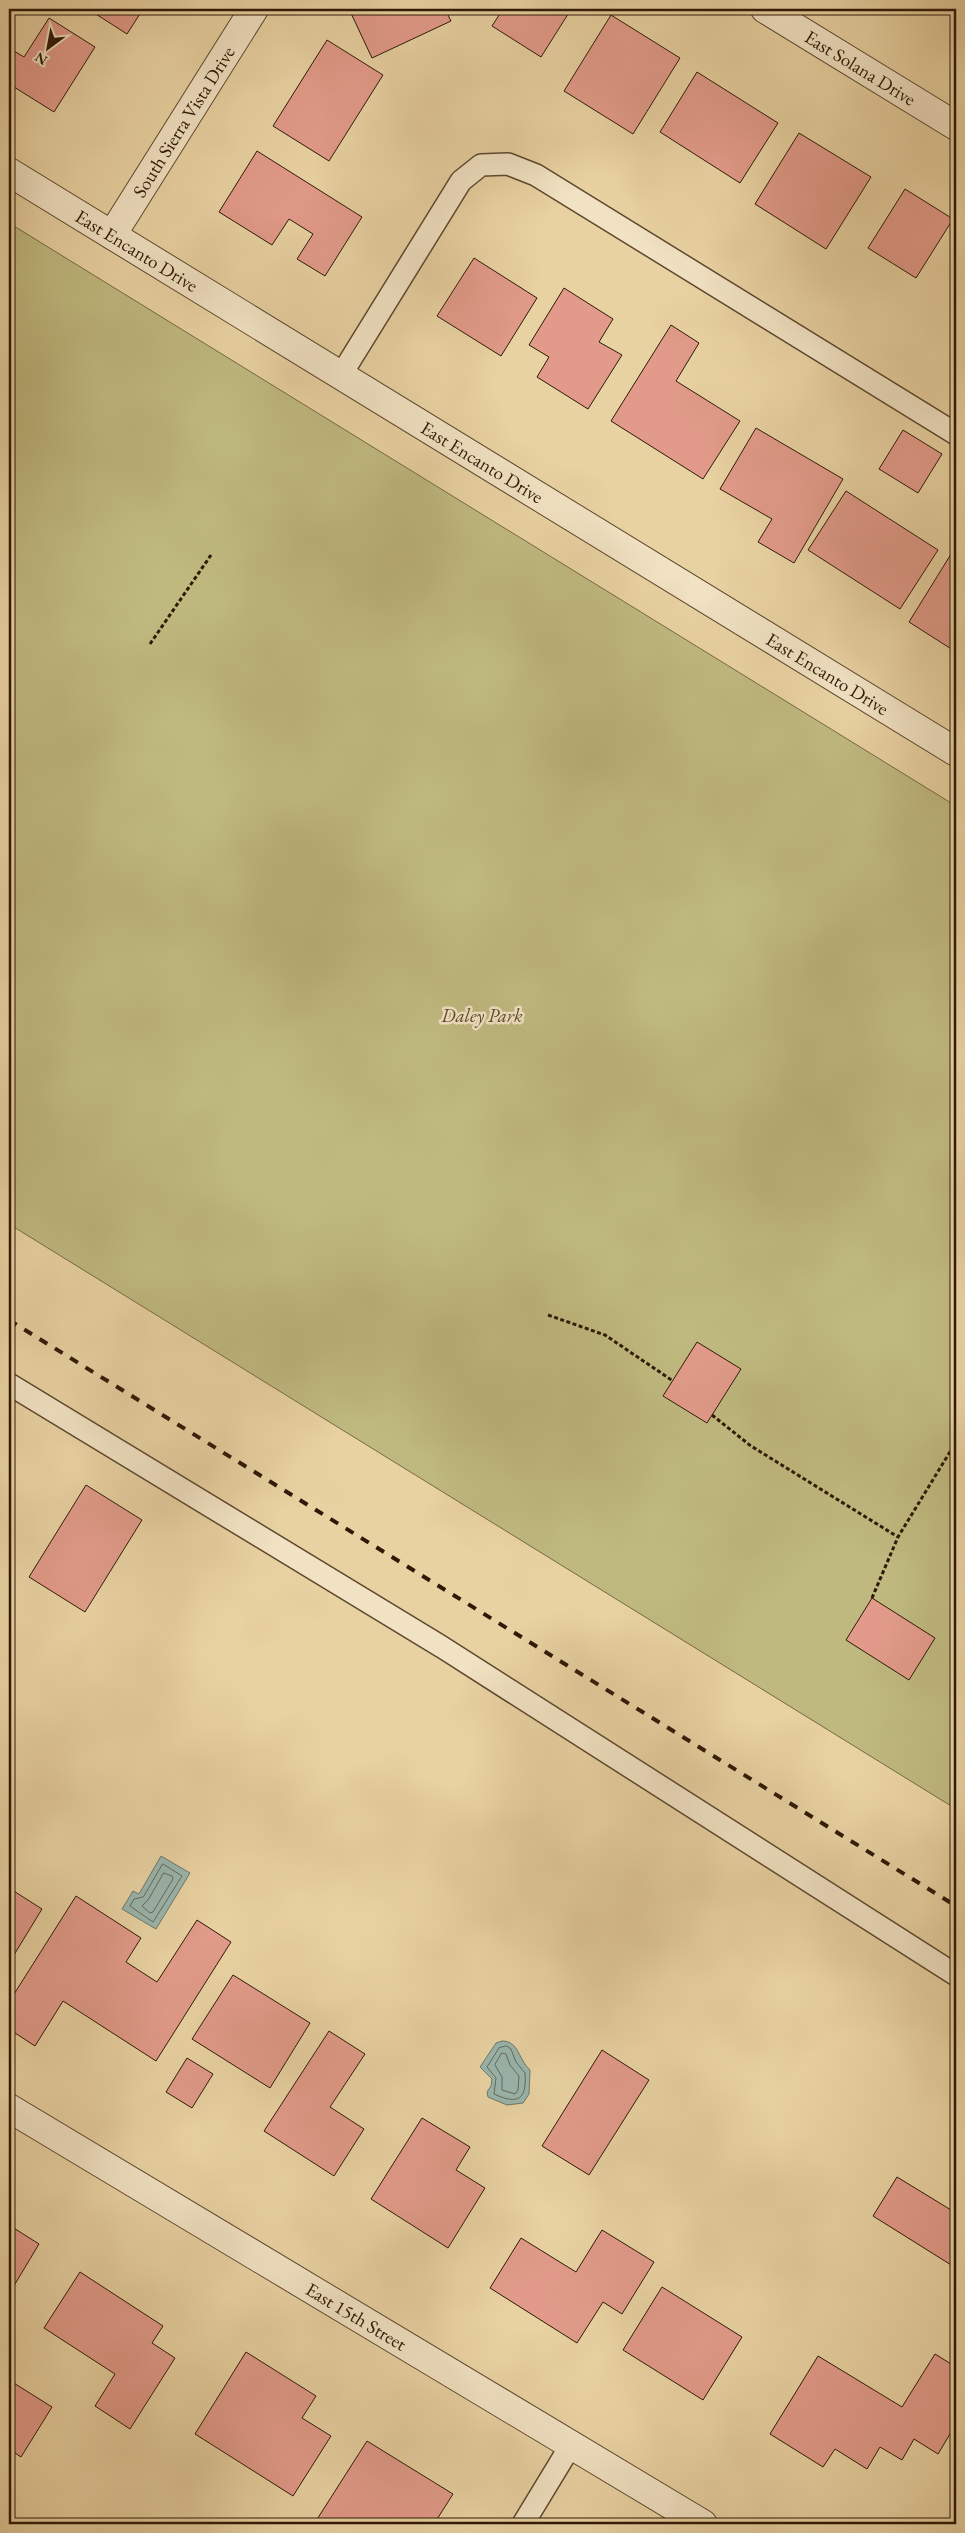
<svg xmlns="http://www.w3.org/2000/svg" width="965" height="2533" viewBox="0 0 965 2533" font-family="'EB Garamond',serif">
<style>
.green{fill:#bfb97f;stroke:#766943}
.water{fill:#99b6ad;stroke:#6e776b}
.lines{fill:none;stroke-linecap:round;stroke-linejoin:round}
.shore{stroke:#64685a;stroke-width:1}
.building{fill:#e29b8a;stroke:#2e1907}
.lane-casing{stroke:#5d472e;stroke-width:24}
.street-casing{stroke:#5d472e;stroke-width:30}
.path{stroke:#2e1907;stroke-width:3;stroke-dasharray:4 2.5;stroke-linecap:butt}
.lane{stroke:#f1e2c3;stroke-width:21}
.street{stroke:#f1e2c3;stroke-width:28}
.rail{stroke:#2e1907;stroke-width:4;stroke-dasharray:9 9;stroke-linecap:butt}
.labels{text-anchor:middle;stroke-width:5;stroke-linejoin:round;paint-order:stroke}
.street-label{font-size:19px;fill:#2e1907;stroke:#f1e2c3}
.park-label{font-size:19px;font-style:italic;fill:#5a492b;stroke:#f1e2c3}
</style>
<rect width="100%" height="100%" fill="#e9d2a2"/>
<filter id="stains"><feTurbulence type="fractalNoise" baseFrequency=".004" numOctaves="4"/><feColorMatrix values="0 0 0 0 .2 0 0 0 0 .09 0 0 0 0 .02 0 0 0 .5 -.17"/></filter>
<radialGradient id="worn" r=".72"><stop offset=".6" stop-color="#630" stop-opacity="0"/><stop offset="1" stop-color="#630" stop-opacity=".3"/></radialGradient>
<path class="green" d="M 9,223 L 956,806 L 956,1809 L 9,1224 Z"/>
<path class="water" d="M 161,1856 L 190,1873 L 156,1929 L 122,1909 L 133,1891 L 139,1894 Z
M 502,2041 C 519,2041 518,2059 530,2070 L 529,2094 L 523,2103 L 507,2105 L 488,2097 L 487,2092 L 491,2086 L 492,2079 L 480,2067 L 496,2043 Z"/>
<g class="lines">
<path class="shore" d="M 163,1864 L 182,1876 L 153,1922 L 130,1906 L 134,1899 L 143,1897 Z
M 164,1873 L 172,1876 L 173,1879 L 153,1912 L 150,1913 L 142,1906 L 148,1900 Z
M 507,2046 L 511,2049 L 516,2062 L 525,2073 C 527,2100 518,2105 494,2094 L 496,2078 L 487,2067 L 499,2048 Z
M 502,2053 L 506,2054 L 510,2065 L 519,2076 L 518,2090 L 515,2094 L 502,2090 L 502,2077 L 495,2065 Z"/>
</g>
<path class="building" d="M 88,9 L 143,9 L 127,34 Z
M 349,9 L 445,9 L 451,21 L 372,58 Z
M 503,9 L 567,9 L 570,11 L 541,57 L 492,26 Z
M 611,15 L 680,58 L 633,134 L 564,91 Z
M 49,18 L 95,47 L 54,112 L 14,87 L 9,95 L 9,48 L 24,57 Z
M 327,40 L 383,75 L 329,161 L 273,126 Z
M 697,72 L 778,123 L 740,183 L 660,132 Z
M 799,133 L 871,177 L 826,249 L 755,204 Z
M 257,151 L 362,217 L 325,276 L 297,259 L 313,234 L 289,219 L 272,245 L 219,212 Z
M 905,189 L 953,219 L 916,278 L 868,248 Z
M 474,258 L 537,298 L 501,356 L 437,316 Z
M 564,288 L 613,319 L 599,342 L 622,355 L 588,409 L 537,377 L 549,357 L 529,345 Z
M 671,325 L 699,343 L 676,381 L 740,421 L 703,479 L 611,421 Z
M 756,428 L 843,479 L 794,563 L 758,542 L 772,519 L 720,489 Z
M 903,430 L 942,454 L 918,493 L 879,469 Z
M 846,491 L 938,550 L 900,609 L 808,550 Z
M 956,546 L 956,652 L 909,622 Z
M 697,1342 L 741,1369 L 707,1423 L 663,1396 Z
M 86,1485 L 142,1520 L 85,1612 L 29,1577 Z
M 872,1598 L 935,1638 L 909,1680 L 846,1640 Z
M 9,1888 L 42,1909 L 9,1963 Z
M 76,1896 L 141,1938 L 126,1962 L 157,1982 L 197,1920 L 231,1942 L 156,2061 L 63,2001 L 35,2046 L 9,2029 L 9,2002 Z
M 233,1975 L 310,2023 L 270,2088 L 192,2039 Z
M 329,2031 L 365,2054 L 330,2107 L 364,2129 L 334,2176 L 264,2131 Z
M 602,2050 L 649,2080 L 589,2175 L 542,2146 Z
M 187,2058 L 213,2074 L 192,2108 L 166,2092 Z
M 422,2118 L 470,2147 L 456,2170 L 485,2188 L 448,2248 L 371,2199 Z
M 897,2177 L 956,2213 L 956,2268 L 873,2216 Z
M 9,2225 L 39,2244 L 9,2294 Z
M 602,2230 L 654,2262 L 622,2314 L 603,2302 L 577,2343 L 490,2288 L 521,2238 L 576,2272 Z
M 80,2272 L 163,2326 L 152,2343 L 175,2358 L 130,2429 L 95,2406 L 115,2374 L 44,2328 Z
M 662,2287 L 742,2337 L 703,2400 L 623,2350 Z
M 246,2352 L 316,2396 L 302,2418 L 331,2436 L 293,2496 L 195,2434 Z
M 935,2354 L 956,2367 L 956,2424 L 938,2454 L 914,2439 L 902,2460 L 880,2447 L 867,2469 L 835,2449 L 823,2467 L 770,2434 L 818,2356 L 902,2407 Z
M 9,2380 L 52,2407 L 21,2457 L 9,2449 Z
M 367,2441 L 453,2494 L 434,2524 L 314,2524 Z"/>
<g class="lines">
<defs>
<path id="lane" d="M 341,375 L 461,181 L 481,165 L 508,164 L 536,175 L 956,434
M 9,1384 L 442,1647 L 956,1975
M 523,2524 L 571,2445"/>
<g id="street">
<path id="s1" d="M 765,9 L 956,126"/>
<path id="s2" d="M 9,172 L 956,752"/>
<path id="s3" d="M 112,235 L 254,9"/>
<path id="s4" d="M 9,2108 L 703,2524"/>
</g>
</defs>
<use href="#lane" class="lane-casing"/>
<use href="#street" class="street-casing"/>
<path class="path" d="M 150,644 L 211,555
M 548,1315 L 605,1335 L 673,1381
M 712,1415 L 751,1446 L 898,1537
M 872,1598 L 898,1537 L 956,1442"/>
<use href="#lane" class="lane"/>
<use href="#street" class="street"/>
<path class="rail" d="M 9,1320 L 956,1906"/>
</g>
<g class="labels">
<g class="street-label">
<text dy="7" stroke="none"><textPath href="#s1" startOffset="112">East Solana Drive</textPath></text>
<text dy="7" stroke="none"><textPath href="#s3" startOffset="134">South Sierra Vista Drive</textPath></text>
<text dy="7" stroke="none"><textPath href="#s2" startOffset="150">East Encanto Drive</textPath></text>
<text dy="7" stroke="none"><textPath href="#s2" startOffset="555">East Encanto Drive</textPath></text>
<text dy="7" stroke="none"><textPath href="#s2" startOffset="960">East Encanto Drive</textPath></text>
<text dy="7" stroke="none"><textPath href="#s4" startOffset="405">East 15th Street</textPath></text>
</g>
<g class="park-label">
<text x="482" y="1022">Daley Park</text>
</g>
</g>
<rect width="965" height="2533" fill="none" stroke="#e9d2a2" stroke-width="30"/>
<rect x="10" y="10" width="945" height="2513" fill="none" stroke="#2e1907" stroke-width="2.5"/>
<rect x="15" y="15" width="935" height="2503" fill="none" stroke="#2e1907"/>
<g transform="translate(48 48) rotate(212)" stroke="#f1e2c3" stroke-width="4" paint-order="stroke">
<path d="M0-4L9 19L0 12L-9 19Z" fill="#2e1907"/>
<text y="-8" font-size="14" font-weight="bold" text-anchor="middle" fill="#2e1907">N</text>
</g>
<rect width="100%" height="100%" filter="url(#stains)"/>
<rect width="100%" height="100%" fill="url(#worn)"/>
</svg>
